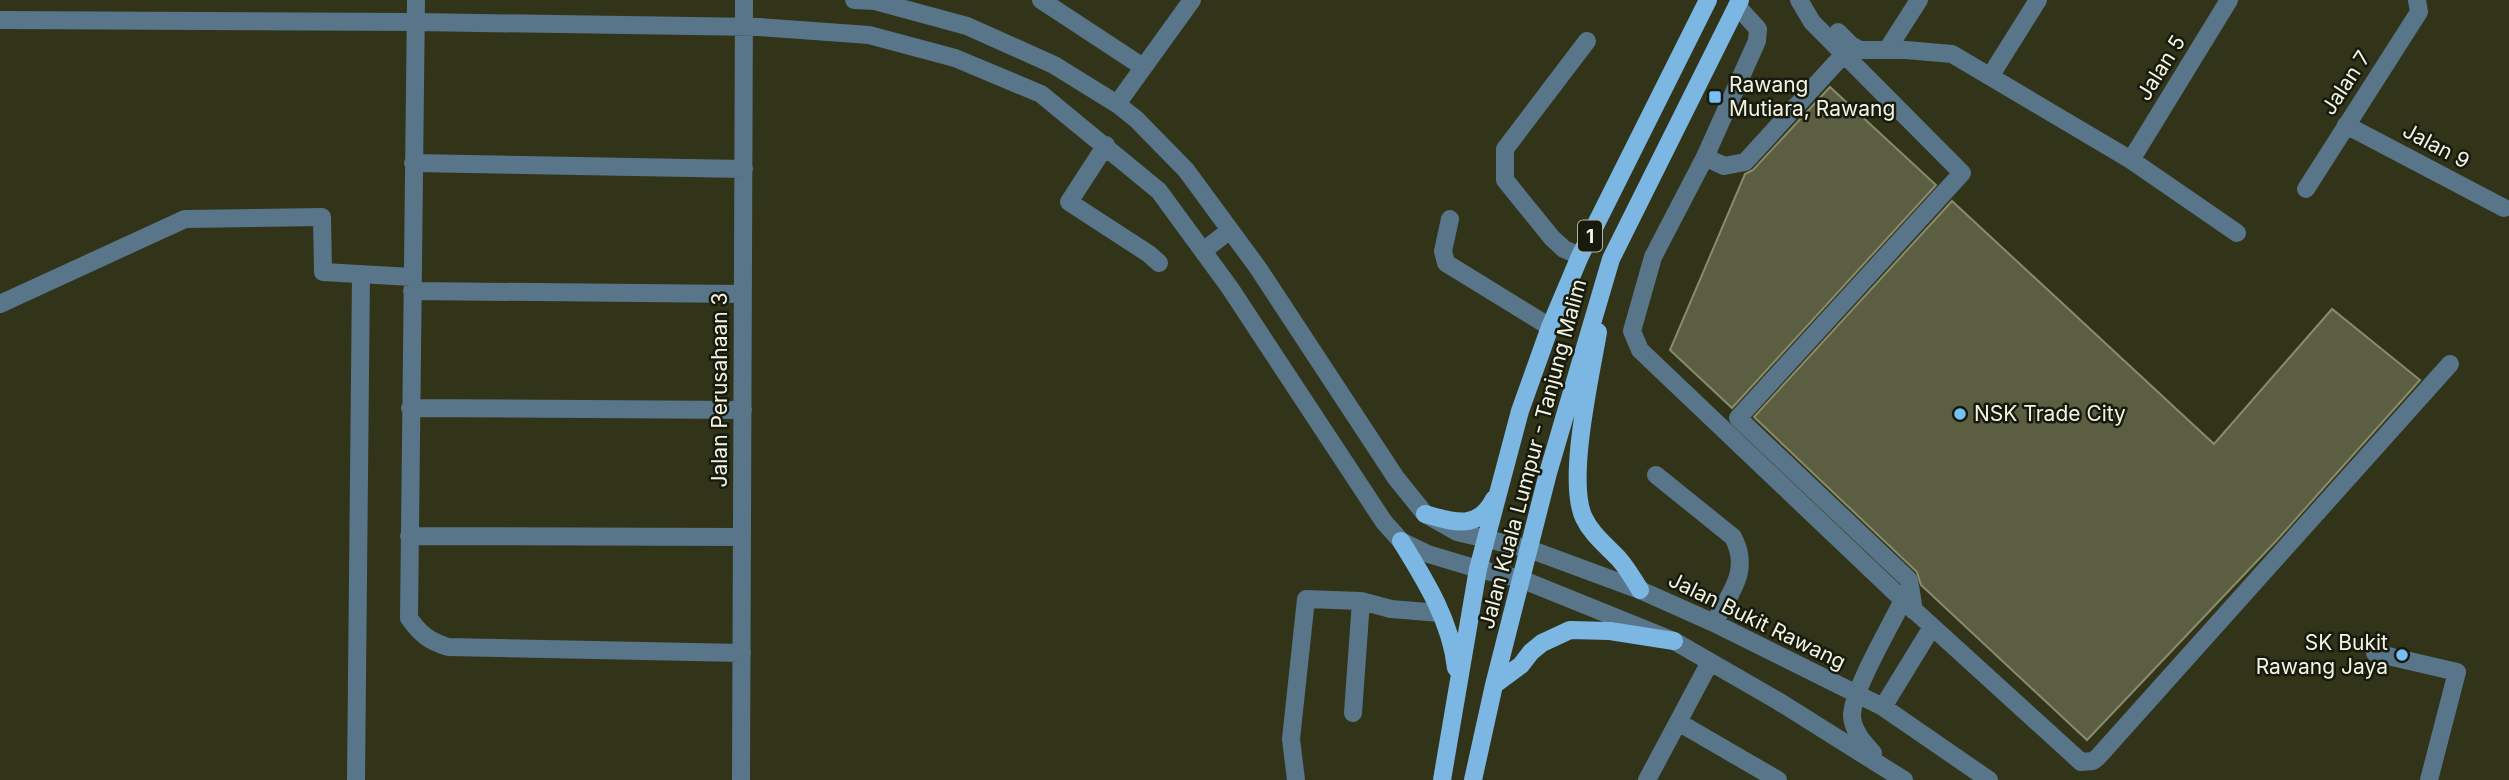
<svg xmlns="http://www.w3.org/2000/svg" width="2509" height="780" viewBox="0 0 2509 780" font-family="Inter,sans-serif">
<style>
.building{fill:#5b5e41;stroke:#888b6c;stroke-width:2}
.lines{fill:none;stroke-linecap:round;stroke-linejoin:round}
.minor{stroke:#58758a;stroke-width:18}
.major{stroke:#7bb7e2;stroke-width:18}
.poi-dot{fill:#75c0f6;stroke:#191a0e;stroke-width:2.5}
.labels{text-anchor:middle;stroke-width:5;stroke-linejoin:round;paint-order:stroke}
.shield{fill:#191a0e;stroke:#b1b3a3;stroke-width:2}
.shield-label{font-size:19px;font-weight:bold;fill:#f2f4e3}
.street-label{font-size:21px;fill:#f2f4e3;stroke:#191a0e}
.poi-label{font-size:21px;fill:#f2f4e3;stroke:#191a0e;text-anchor:start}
</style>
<rect width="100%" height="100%" fill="#313418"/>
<path class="building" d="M 1830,87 L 1936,185 L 1732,408 L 1670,350 L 1745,174 L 1753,170 Z
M 1952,201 L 2214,444 L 2332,309 L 2420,380 L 2277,540 L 2087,740 L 1921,585 L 1917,572 L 1754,417 Z"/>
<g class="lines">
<path class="minor" d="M 416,0 L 409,618 C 420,634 429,641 448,647 L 742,653
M 854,0 L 875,1 L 967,26 L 1054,65 L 1117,104 L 1136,119 L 1186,170 L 1258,268 L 1396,478 L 1425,514 L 1457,532 L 1529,549 L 1640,590 L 1714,623 L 1883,707 L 1989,780
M 1041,0 L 1143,67
M 1799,0 L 1812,22 L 1962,173 L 1738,418 L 1909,580 L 1914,611
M 1737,6 L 1758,29 L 1757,41 L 1705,157 L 1653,257 L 1632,331 L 1640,350 L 1903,600 L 2081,762 L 2093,761 L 2098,757 L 2450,364
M 0,20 L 415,22 L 759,27 L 869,35 L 955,58 L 1041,94 L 1159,191 L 1230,288 L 1384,522 L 1401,541 L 1428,554 L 1478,569 L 1521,579 L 1674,641 L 1778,701 L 1904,780
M 1838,32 L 1851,45 L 1860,50 L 1906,50 L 1952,54 L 2131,160 L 2237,233
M 1887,50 L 1919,0
M 1991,75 L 2038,0
M 1117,104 L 1192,0
M 2346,125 L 2504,208
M 1106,145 L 1069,202 L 1149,254 L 1159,263
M 1705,157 L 1724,166 L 1745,162 L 1844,54
M 2131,160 L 2229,0
M 413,163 L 744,169
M 2306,189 L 2419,12 L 2417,0
M 1450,219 L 1443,251 L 1446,263 L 1550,327
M 1203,251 L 1230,230
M 1580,256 L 1564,249 L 1552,238 L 1505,180 L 1505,149 L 1587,41
M 412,291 L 743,294
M 0,304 L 185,219 L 322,217 L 323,272 L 412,277
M 410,408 L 743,410
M 1656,475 L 1733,537 C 1751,571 1730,593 1714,623
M 409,536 L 742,537
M 2375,653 L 2457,672 L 2429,780
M 1883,707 L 1932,627
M 1353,713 L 1361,601
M 1678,722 L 1778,780
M 1873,753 C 1864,743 1852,730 1852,715 C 1853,689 1890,627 1903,600
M 356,780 L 361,274
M 741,780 L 744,0
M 1296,780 L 1291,739 L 1306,599 L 1361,601 L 1391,609 L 1440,613
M 1647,780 L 1710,662"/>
<path class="major" d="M 1598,332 C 1591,375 1566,481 1584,518 C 1592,535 1607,546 1619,559 C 1627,568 1634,580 1640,590
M 1425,514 C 1453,522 1478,531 1494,499
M 1401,541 C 1425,580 1451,621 1456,668
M 1494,685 L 1521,665 L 1531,652 L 1542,643 L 1570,630 L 1610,631 L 1674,641
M 1442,780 L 1478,569 L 1520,411 L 1550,327 L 1580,256 L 1708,0
M 1473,780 L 1494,685 L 1548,473 L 1611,259 L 1740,0"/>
</g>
<g class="poi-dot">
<rect x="1708" y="90" width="14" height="14" rx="3.5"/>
<circle cx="1960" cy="414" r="7"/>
<circle cx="2402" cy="655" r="7"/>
</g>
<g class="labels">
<rect class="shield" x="1578" y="220.5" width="24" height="31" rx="5"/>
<g class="shield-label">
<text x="1590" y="243">1</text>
</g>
<g class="street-label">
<text transform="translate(2161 68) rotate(-58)" y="7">Jalan 5</text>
<text transform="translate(2346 83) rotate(-57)" y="7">Jalan 7</text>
<text transform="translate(2436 146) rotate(28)" y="7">Jalan 9</text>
<text transform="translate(720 390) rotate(-90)" y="7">Jalan Perusahaan 3</text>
<text transform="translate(1533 454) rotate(-75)" y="7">Jalan Kuala Lumpur - Tanjung Malim</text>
<text transform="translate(1757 621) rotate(26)" y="7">Jalan Bukit Rawang</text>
</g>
<g class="poi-label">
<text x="1729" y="92">Rawang<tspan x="1729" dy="24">Mutiara, Rawang</tspan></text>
<text x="1974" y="421">NSK Trade City</text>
<text x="2388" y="650" text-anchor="end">SK Bukit<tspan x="2388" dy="24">Rawang Jaya</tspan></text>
</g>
</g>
</svg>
